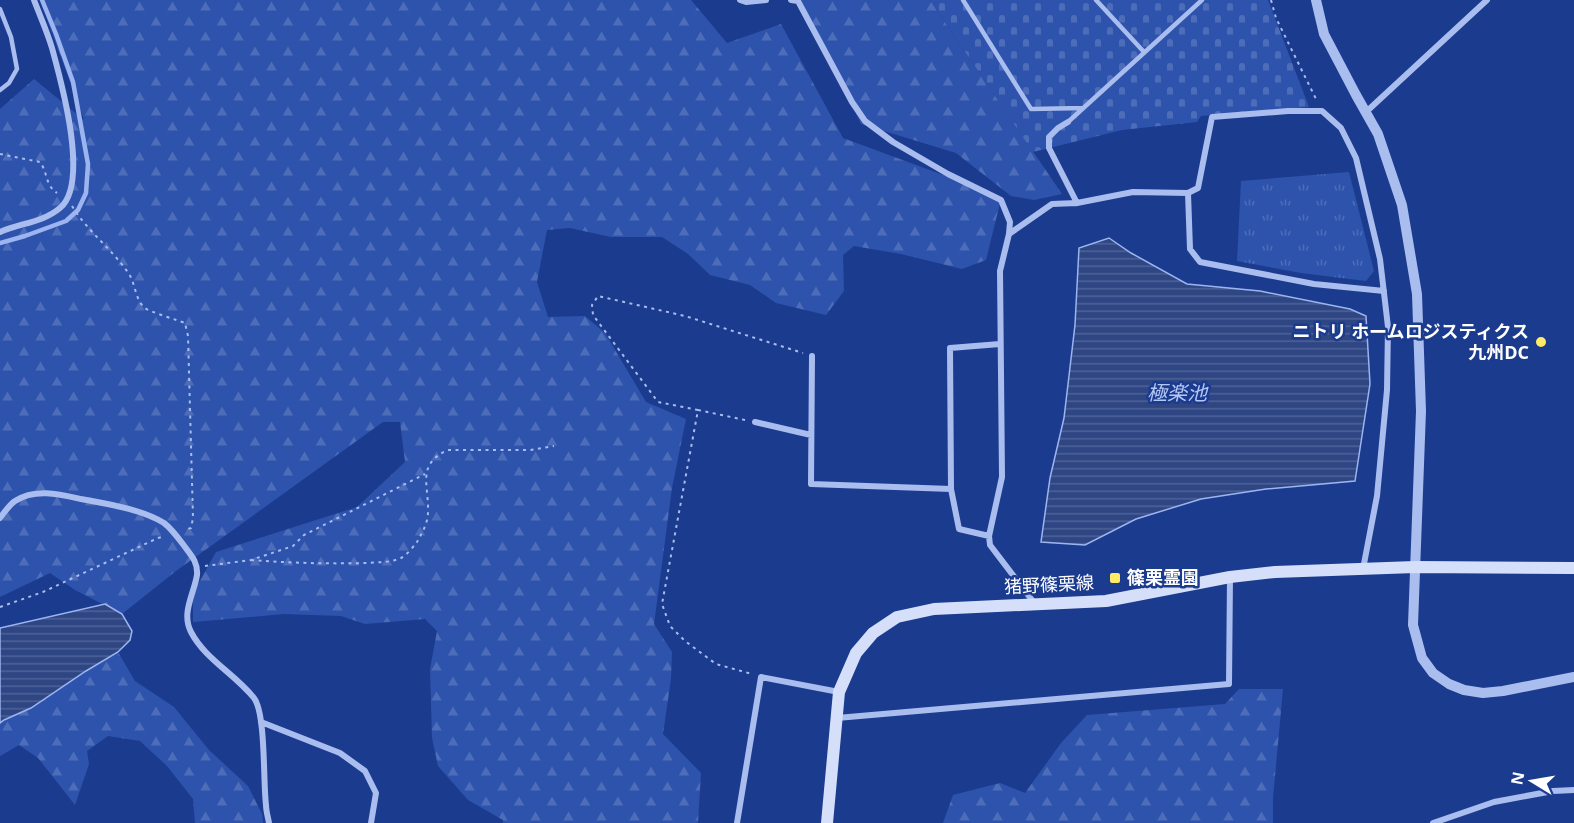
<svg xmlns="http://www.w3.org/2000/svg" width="1574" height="823" viewBox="0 0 1574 823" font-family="'Open Sans','Noto Sans JP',sans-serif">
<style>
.grass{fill:url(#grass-tufts)}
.forest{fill:url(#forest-firs)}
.cemetery{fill:url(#cemetery-stones)}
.water{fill:url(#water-rules);stroke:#9cb5f0;stroke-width:1.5}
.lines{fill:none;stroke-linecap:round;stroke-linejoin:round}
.stream{stroke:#9cb5f0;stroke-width:4.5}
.path{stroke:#a9bdee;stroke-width:2;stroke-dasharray:3 4.5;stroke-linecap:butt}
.service{stroke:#a9bdee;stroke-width:4.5}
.minor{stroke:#a9bdee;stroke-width:6}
.tertiary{stroke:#a9bdee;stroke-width:10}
.secondary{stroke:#d5dffa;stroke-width:12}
.poi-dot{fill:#ffeb66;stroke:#1b3b8e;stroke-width:2}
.labels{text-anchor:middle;stroke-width:5;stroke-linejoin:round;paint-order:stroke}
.poi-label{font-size:18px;font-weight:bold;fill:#fff;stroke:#1b3b8e;text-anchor:end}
.street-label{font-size:18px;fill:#fff;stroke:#1b3b8e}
.water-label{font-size:20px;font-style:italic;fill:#b5c7f5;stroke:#1b3b8e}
</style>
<defs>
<pattern id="grass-tufts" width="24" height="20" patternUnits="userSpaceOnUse" patternTransform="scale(1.5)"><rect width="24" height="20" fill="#2e53ac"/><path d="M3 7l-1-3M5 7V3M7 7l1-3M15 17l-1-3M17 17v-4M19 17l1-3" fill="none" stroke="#4d6db8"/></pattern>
<pattern id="forest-firs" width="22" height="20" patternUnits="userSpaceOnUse" patternTransform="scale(1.5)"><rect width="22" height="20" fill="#2e53ac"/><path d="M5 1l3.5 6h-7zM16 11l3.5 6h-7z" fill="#4d6db8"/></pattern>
<pattern id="cemetery-stones" width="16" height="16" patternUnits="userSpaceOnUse" patternTransform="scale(1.5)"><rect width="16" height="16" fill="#2e53ac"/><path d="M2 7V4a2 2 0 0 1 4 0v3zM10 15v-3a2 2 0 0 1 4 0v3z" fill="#4d6db8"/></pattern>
<pattern id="water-rules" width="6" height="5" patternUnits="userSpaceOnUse" patternTransform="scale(1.5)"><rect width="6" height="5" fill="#2f4685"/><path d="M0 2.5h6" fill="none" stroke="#4e6297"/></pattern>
</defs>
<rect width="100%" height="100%" fill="#1b3b8e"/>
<path class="grass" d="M 1349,172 L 1374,271 L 1366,281 L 1301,273 L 1237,261 L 1241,181 Z"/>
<path class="forest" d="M 40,0 L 691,0 L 727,43 L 781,24 L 843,138 L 992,193 L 1000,203 L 986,260 L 962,269 L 901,254 L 854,246 L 843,255 L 844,291 L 826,315 L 776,303 L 750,285 L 710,275 L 688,254 L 662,237 L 611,237 L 570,228 L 547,230 L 537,282 L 548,317 L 585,316 L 605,333 L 646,402 L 686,419 L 672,488 L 654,624 L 672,652 L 671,679 L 663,734 L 701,773 L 698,823 L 503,823 L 503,820 L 468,800 L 438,766 L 432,738 L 430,669 L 437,631 L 425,619 L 365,624 L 341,616 L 284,614 L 193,622 L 193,602 L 197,586 L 216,552 L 357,507 L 405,462 L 400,422 L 383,422 L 176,571 L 122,614 L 75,590 L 50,573 L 0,597 L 0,109 L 34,79 L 84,120 Z
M 801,0 L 930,0 L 1062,194 L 1034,200 L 1011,196 L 956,153 L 861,124 Z
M 118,652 L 135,681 L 174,707 L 209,750 L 248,786 L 262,814 L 263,823 L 195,823 L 193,799 L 167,766 L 140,741 L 108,736 L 87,751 L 89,764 L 75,805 L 38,758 L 19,745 L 0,756 L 0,723 Z
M 1239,689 L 1283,689 L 1273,798 L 1273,823 L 943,823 L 953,795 L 1000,783 L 1025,793 L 1061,743 L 1087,715 L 1225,704 Z"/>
<path class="cemetery" d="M 930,0 L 1268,0 L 1309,107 L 1201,116 L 1197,122 L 1122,130 L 1033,152 Z"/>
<path class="water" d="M 1109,238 L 1131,253 L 1187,284 L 1260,291 L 1350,309 L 1366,316 L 1370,384 L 1355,481 L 1266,489 L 1201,499 L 1136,519 L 1085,545 L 1041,542 L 1050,478 L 1064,418 L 1075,325 L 1079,248 Z
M 105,604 L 122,614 L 132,631 L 130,640 L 118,652 L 86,671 L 31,708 L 4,720 L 0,723 L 0,628 Z"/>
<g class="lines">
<path class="stream" d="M 0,243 L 25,236 L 66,221 L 78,210 L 86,193 L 88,164 L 73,82 L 56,34 L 42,0"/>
<path class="path" d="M 1271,0 L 1276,18 L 1317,101
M 0,154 L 40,162 C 48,173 45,185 57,193
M 72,206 C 88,232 113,250 129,274 C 136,285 135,300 145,308 C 150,312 177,320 185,323 L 188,336 L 193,518 L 191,528 L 185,530
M 698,410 L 658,402 L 593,315 L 592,305 L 598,296 L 685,316 L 803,353
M 745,420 L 698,410 L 662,604 L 670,626 L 685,641 L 716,664 L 752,674
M 251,560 C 289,563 327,564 365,563 C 377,562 390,563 401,558 C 407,555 413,547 417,542 C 422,533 428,523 428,512 C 429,485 416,464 448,450 L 530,450 L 554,446
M 205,566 L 251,560 L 293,546 L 304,535 L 425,474
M 0,607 L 43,592 L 158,538 L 165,536"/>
<path class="service" d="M 963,0 L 1031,109 L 1083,108
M 1096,0 L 1144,52
M 0,9 L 11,37 L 17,69 L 9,83 L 0,90
M 1068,122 L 1202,0"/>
<path class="minor" d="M 740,0 L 746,2 L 766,0
M 791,0 L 798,1 L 852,102 L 865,121 L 893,142 L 948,174 L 1001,200 L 1010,222 L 1009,234 L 1000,271 L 1002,477 L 989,536 L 990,545 L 1035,604
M 1366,112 L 1487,0
M 1068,122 L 1058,128 L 1049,137 L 1049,148 L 1077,203
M 1188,193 L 1198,188 L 1212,117 L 1288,111 L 1322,111 L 1341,128 L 1356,158 L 1380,259 L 1388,327 L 1387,390 L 1377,496 L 1363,569
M 0,232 C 20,223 42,223 60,208 C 90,183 61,81 52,48 C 47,31 40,16 34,0
M 1009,234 L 1052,204 L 1077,203 L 1133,192 L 1188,193 L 1190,249 L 1200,262 L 1314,284 L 1384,291
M 812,356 L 811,484 L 951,489
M 755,422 L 811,435
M 0,518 C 4,513 9,505 15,501 C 35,488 59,494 81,499 C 107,504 141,509 164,523 C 172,529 179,539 185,547 C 192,556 198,563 197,575 C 194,594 181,613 191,632 C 205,659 235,674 254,698 C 266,714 263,782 266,805 C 266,811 268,817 269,823
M 989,536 L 959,529 L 951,489 L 950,348 L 1000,344
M 837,718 L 1229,684 L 1230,577
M 261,722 L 340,753 L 365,771 L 376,793 L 371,823
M 737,823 L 761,677 L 839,692
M 1433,823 L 1494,802 L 1553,791 L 1574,790"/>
<path class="tertiary" d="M 1316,0 L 1324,34 L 1356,95 L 1378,134 L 1402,205 L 1417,294 L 1421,411 L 1413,625 L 1422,658 L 1433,673 L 1449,684 L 1464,690 L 1483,693 L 1503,691 L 1574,677"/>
<path class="secondary" d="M 827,823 L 839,692 L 856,653 L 873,633 L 897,617 L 934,609 L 1106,601 L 1230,577 L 1275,572 L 1415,567 L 1574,568"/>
</g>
<g class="poi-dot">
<circle cx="1541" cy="342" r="6"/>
<rect x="1109" y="572" width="12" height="12" rx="3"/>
</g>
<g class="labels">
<g class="poi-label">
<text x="1529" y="338">ニトリ ホームロジスティクス<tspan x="1529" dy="21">九州DC</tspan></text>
<text x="1127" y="584" text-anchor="start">篠栗霊園</text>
</g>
<g class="street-label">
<text transform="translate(1049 585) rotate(-3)" y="6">猪野篠栗線</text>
</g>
<g class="water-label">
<text x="1177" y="400">極楽池</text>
</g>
</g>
<g transform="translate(1532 781) rotate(281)" stroke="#1b3b8e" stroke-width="4.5" paint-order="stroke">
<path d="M0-4.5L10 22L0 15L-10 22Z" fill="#ffffff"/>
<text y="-9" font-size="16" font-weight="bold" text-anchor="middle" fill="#ffffff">N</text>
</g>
</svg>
